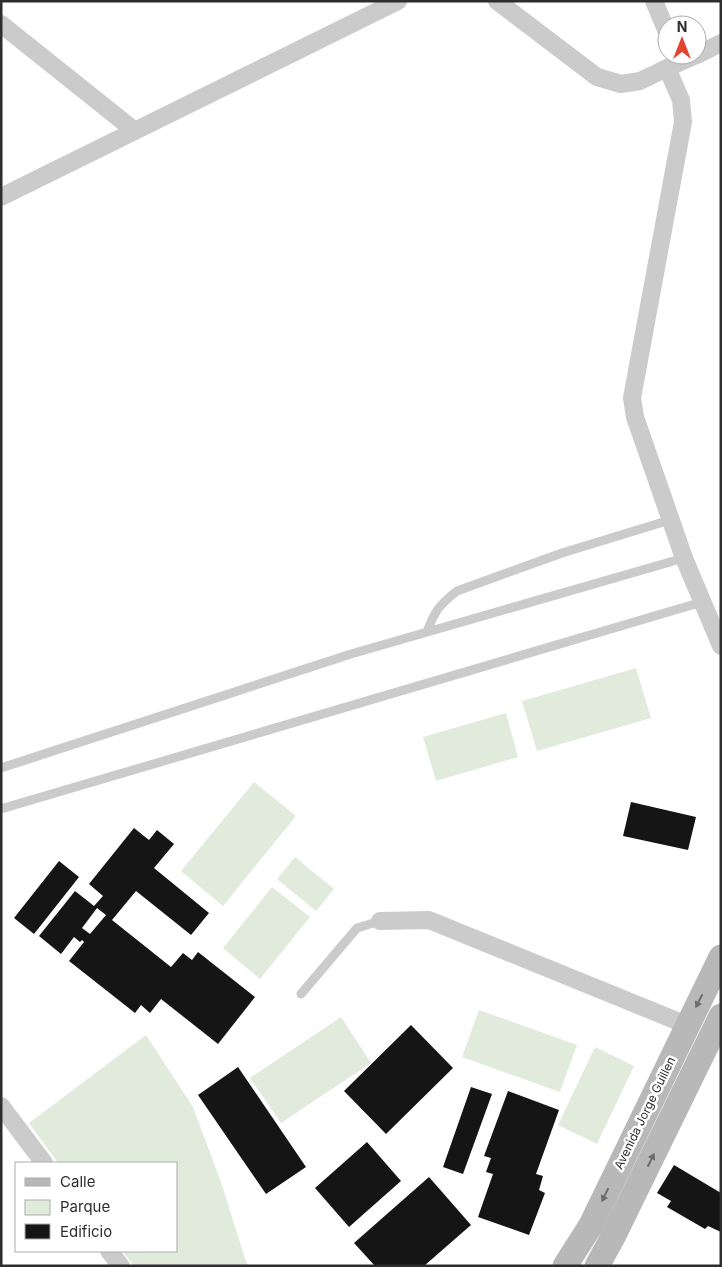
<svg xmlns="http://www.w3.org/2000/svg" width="722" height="1267" viewBox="0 0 722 1267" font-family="Inter,sans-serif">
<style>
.green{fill:#e1ebdb}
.building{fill:#151515;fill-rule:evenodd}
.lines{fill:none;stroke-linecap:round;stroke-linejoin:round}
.lane{stroke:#cbcbcb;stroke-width:9}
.street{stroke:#cbcbcb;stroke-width:18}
.secondary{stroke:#b8b8b8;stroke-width:25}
.oneway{fill:#6c6c6c}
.labels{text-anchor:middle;stroke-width:5;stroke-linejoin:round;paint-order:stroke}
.street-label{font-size:12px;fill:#2e2e2e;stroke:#fff}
</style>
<rect width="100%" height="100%" fill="#fff"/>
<path class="green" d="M 636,668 L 651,718 L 537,751 L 522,701 Z
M 506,713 L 518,757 L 436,781 L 423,737 Z
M 254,782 L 296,816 L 223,906 L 181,871 Z
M 295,857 L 334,889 L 316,911 L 277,879 Z
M 272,887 L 310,917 L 260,979 L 223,948 Z
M 479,1010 L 577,1045 L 560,1092 L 462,1057 Z
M 341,1017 L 371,1063 L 281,1123 L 250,1078 Z
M 146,1035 L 193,1107 L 221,1182 L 244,1255 L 248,1266 L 134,1266 L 122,1251 L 176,1251 L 176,1163 L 58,1163 L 29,1123 Z
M 595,1047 L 634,1066 L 597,1144 L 558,1125 Z"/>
<path class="building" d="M 631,802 L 696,817 L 688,850 L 623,836 Z
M 134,828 L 149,840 L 157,830 L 174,844 L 154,868 L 209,913 L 191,935 L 136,891 L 112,920 L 171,967 L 183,953 L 192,960 L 198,952 L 255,997 L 218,1044 L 161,999 L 150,1013 L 141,1005 L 135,1013 L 69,961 L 84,942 L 82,940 L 80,942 L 74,937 L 61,954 L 39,936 L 75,891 L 94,906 L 103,896 L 89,884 ZM 97,908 L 106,915 L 90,934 L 82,928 Z
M 59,861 L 79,877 L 34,934 L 14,918 Z
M 411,1025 L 453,1068 L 386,1134 L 344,1091 Z
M 238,1067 L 306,1167 L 266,1194 L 198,1095 Z
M 471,1087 L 492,1094 L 463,1174 L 443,1167 Z
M 508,1091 L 559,1110 L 536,1174 L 543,1176 L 539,1190 L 545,1193 L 529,1235 L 478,1217 L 493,1174 L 486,1172 L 491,1158 L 484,1156 Z
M 367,1142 L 401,1181 L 349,1227 L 315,1188 Z
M 674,1165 L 721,1193 L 721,1232 L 708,1226 L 705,1229 L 667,1207 L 671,1201 L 657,1193 Z
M 429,1177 L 471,1225 L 424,1266 L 375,1266 L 354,1243 Z"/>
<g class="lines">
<path class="lane" d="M 427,632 C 434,612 440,604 457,591 L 562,553 L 670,520
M 1,768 L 351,654 L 684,558
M 1,809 L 702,602
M 301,994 L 357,928 L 380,921"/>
<path class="street" d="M 497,1 L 597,77 L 621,84 L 640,81 L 667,68
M 654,1 L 667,32
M 1,24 L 135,131
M 696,55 L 667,68 L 681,100 L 683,122 L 632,398 L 635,417 L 684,558 L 721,646
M 697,55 L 721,43
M 1,197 L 398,1
M 380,921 L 429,920 L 687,1025
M 1,1106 L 44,1163
M 109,1251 L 121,1266"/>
<path class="secondary" d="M 565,1266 L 591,1225 L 721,957
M 597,1266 L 614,1235 L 721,1016"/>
</g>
<defs><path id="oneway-solid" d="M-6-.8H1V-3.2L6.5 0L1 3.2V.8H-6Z" transform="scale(1.25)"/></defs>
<g class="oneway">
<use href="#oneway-solid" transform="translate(699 1001) rotate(117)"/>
<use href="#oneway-solid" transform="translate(651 1160) rotate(-64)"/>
<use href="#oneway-solid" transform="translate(605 1195) rotate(116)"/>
</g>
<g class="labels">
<g class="street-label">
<text transform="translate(645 1113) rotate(-64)" y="4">Avenida Jorge Guillen</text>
</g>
</g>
<rect width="722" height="1267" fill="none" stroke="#2e2e2e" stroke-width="5"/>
<rect x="15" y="1162" width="162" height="90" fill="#ffffff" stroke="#ababab"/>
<rect x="25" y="1178" width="25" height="8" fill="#b8b8b8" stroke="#ababab"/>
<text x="60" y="1187" font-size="15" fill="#2e2e2e">Calle</text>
<rect x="25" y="1200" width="25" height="15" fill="#e1ebdb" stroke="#ababab"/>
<text x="60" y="1212" font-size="15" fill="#2e2e2e">Parque</text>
<rect x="25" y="1224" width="25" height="15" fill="#151515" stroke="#ababab"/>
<text x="60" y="1237" font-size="15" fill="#2e2e2e">Edificio</text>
<g transform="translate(682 40)"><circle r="24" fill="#ffffff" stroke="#ababab"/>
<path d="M0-4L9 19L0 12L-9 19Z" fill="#e34331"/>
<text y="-8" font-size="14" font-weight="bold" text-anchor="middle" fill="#2e2e2e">N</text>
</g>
</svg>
